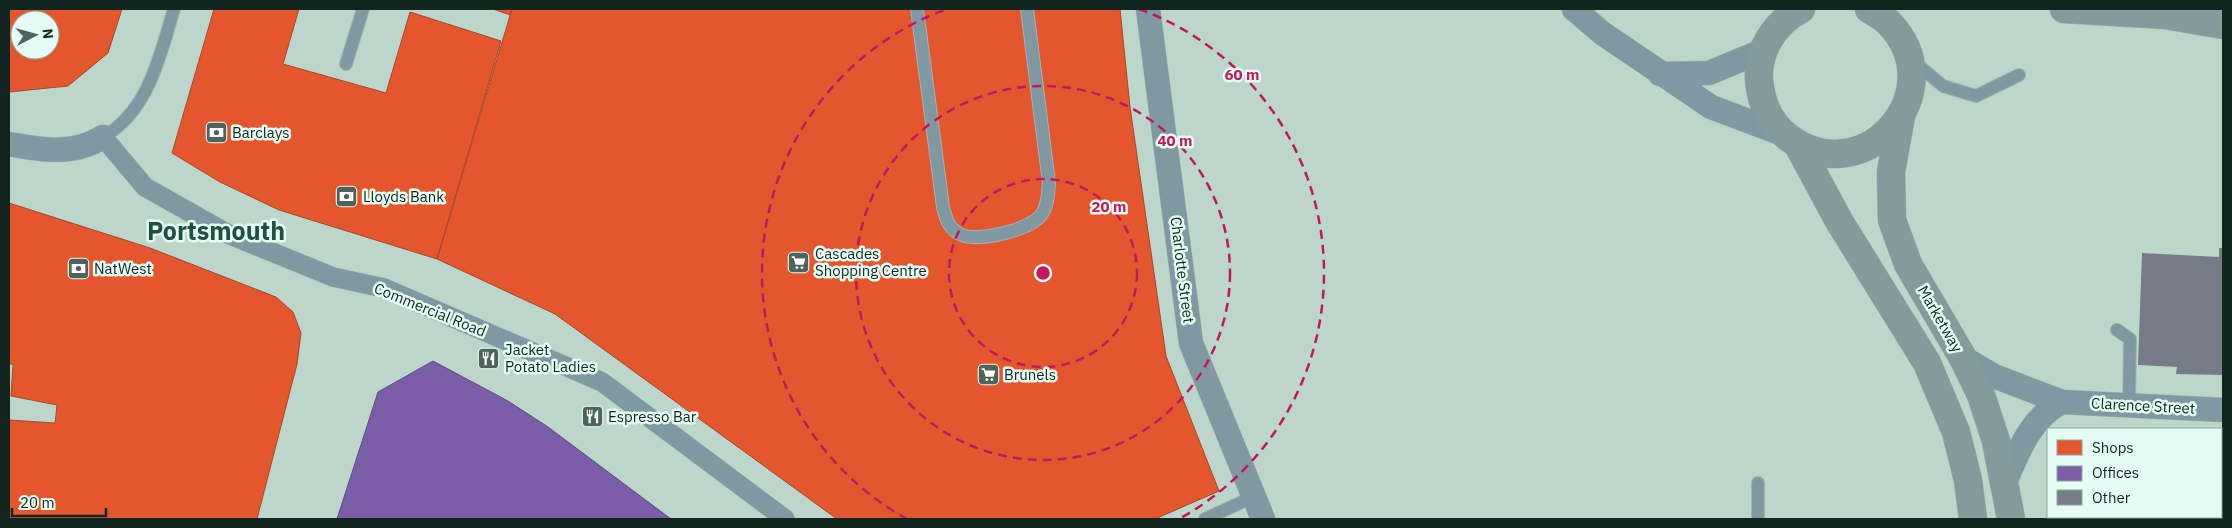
<svg xmlns="http://www.w3.org/2000/svg" width="2232" height="528" viewBox="0 0 2232 528" font-family="'IBM Plex Sans',sans-serif">
<style>
.shops{fill:#e4572e;stroke:#a5482a;fill-rule:evenodd}
.offices{fill:#7b5ea7;stroke:#5c4d7e}
.building{fill:#757b87}
.lines{fill:none;stroke-linecap:round;stroke-linejoin:round}
.service-casing{stroke:#a0b4ac;stroke-width:14}
.pedestrian-casing{stroke:#a0b4ac;stroke-width:20}
.minor-casing{stroke:#a0b4ac;stroke-width:25}
.primary-casing{stroke:#a0b4ac;stroke-width:29}
.service{stroke:#7f98a1;stroke-width:12}
.pedestrian{stroke:#7f98a1;stroke-width:19}
.minor{stroke:#7f98a1;stroke-width:24}
.primary{stroke:#849b9e;stroke-width:28}
.ring{fill:none;stroke:#c2185b;stroke-width:2.5;stroke-dasharray:9 6}
.labels{text-anchor:middle;stroke-width:5;stroke-linejoin:round;paint-order:stroke}
.poi-label{font-size:15px;fill:#12251f;stroke:#e4fcf3;text-anchor:start}
.street-label{font-size:15px;fill:#12251f;stroke:#e4fcf3}
.town-label{font-size:25px;font-weight:bold;fill:#224f41;stroke:#e4fcf3}
.centre{fill:#c2185b;stroke:#e4fcf3;stroke-width:2.5}
.ring-label{font-size:15px;text-anchor:middle;font-weight:bold;fill:#c2185b;stroke:#e4fcf3;stroke-width:5;stroke-linejoin:round;paint-order:stroke}
</style>
<rect width="100%" height="100%" fill="#bcd6cc"/>
<path class="shops" d="M 9,9 L 122,9 L 108,53 L 68,86 L 9,92 ZM 20,20 L 50,20 L 50,50 L 20,50 Z
M 214,9 L 299,9 L 283,64 L 386,93 L 410,12 L 501,41 L 437,259 L 279,210 L 220,182 L 172,153 Z
M 493,9 L 512,9 L 510,15 Z
M 512,9 L 1120,9 L 1130,107 L 1166,356 L 1219,491 L 1155,519 L 837,519 L 555,314 L 437,259 Z
M 9,203 L 150,248 L 276,297 L 293,312 L 301,333 L 297,364 L 257,519 L 9,519 L 9,420 L 55,423 L 57,405 L 11,396 L 13,364 L 9,364 Z"/>
<path class="offices" d="M 433,361 L 508,401 L 548,427 L 671,519 L 337,519 L 378,392 Z"/>
<path class="building" d="M 2219,248 L 2223,248 L 2223,375 L 2176,374 L 2177,367 L 2138,365 L 2142,253 L 2219,257 Z"/>
<g class="lines">
<defs>
<path id="service" d="M 917,9 L 943,207 C 946,219 949,230 962,235 C 979,242 1031,230 1042,214 C 1048,205 1048,194 1049,183 L 1027,9
M 1912,60 L 1943,86 L 1976,96 L 2019,75
M 346,64 L 363,9
M 103,137 C 149,111 160,55 174,9
M 2117,330 L 2130,339 L 2129,404
M 1758,483 L 1758,519
M 1205,519 L 1253,497"/>
<path id="pedestrian" d="M 103,137 L 145,187 L 230,235 L 333,277 L 384,288 L 602,382 L 785,519"/>
<path id="minor" d="M 1148,9 L 1191,343 L 1263,519
M 1574,9 L 1602,33 L 1711,107 L 1783,134
M 1660,74 L 1709,73 L 1762,51
M 9,144 C 42,150 72,156 103,137
M 1963,358 L 1994,376 L 2062,402 L 2223,410
M 2005,482 C 2018,452 2031,417 2062,402"/>
<path id="primary" d="M 1801,9 C 1775,23 1757,50 1759,80 C 1761,103 1770,124 1789,138 C 1866,194 1955,89 1888,22 C 1883,17 1875,13 1869,9
M 2064,9 L 2165,15 L 2223,25
M 1901,116 L 1891,172 L 1892,220 L 1908,264 L 1963,358 L 1981,395 L 1996,441 L 2011,519
M 1798,145 L 1839,221 L 1927,363 L 1956,432 L 1968,480 L 1973,519"/>
</defs>
<use href="#service" class="service-casing"/>
<use href="#pedestrian" class="pedestrian-casing"/>
<use href="#minor" class="minor-casing"/>
<use href="#primary" class="primary-casing"/>
<use href="#service" class="service"/>
<use href="#pedestrian" class="pedestrian"/>
<use href="#minor" class="minor"/>
<use href="#primary" class="primary"/>
</g>
<g class="ring">
<circle cx="1043" cy="273" r="94"/>
<circle cx="1043" cy="273" r="187"/>
<path d="M907 519A281 281 0 0 1 947 9M1139 9A281 281 0 0 1 1179 519"/>
</g>
<defs>
<symbol id="bank-square" viewBox="-11 -11 22 22"><rect x="-9" y="-9" width="18" height="18" rx="4" fill="#4e635c" stroke="#e4fcf3"/><path d="M-6-4H6V4H-6ZM0-2.3a2.3 2.3 0 1 0 0 4.6a2.3 2.3 0 1 0 0-4.6Z" fill="#fff"/></symbol>
<symbol id="supermarket-square" viewBox="-11 -11 22 22"><rect x="-9" y="-9" width="18" height="18" rx="4" fill="#4e635c" stroke="#e4fcf3"/><path d="M-6-5.5h2.5l.6 2H6L4.5 2H-2.5L-4.4-4H-6ZM-1.5 3.2a1.3 1.3 0 1 0 .1 0ZM3 3.2a1.3 1.3 0 1 0 .1 0Z" fill="#fff"/></symbol>
<symbol id="restaurant-square" viewBox="-11 -11 22 22"><rect x="-9" y="-9" width="18" height="18" rx="4" fill="#4e635c" stroke="#e4fcf3"/><path d="M-5-6h1v4h1v-4h1v4h1v-4h1v5L-1.5 .5V6h-2V.5L-5-1ZM5-6V6H3V1.5H1.5Q1.5-4 5-6Z" fill="#fff"/></symbol>
</defs>
<g fill-rule="evenodd">
<use href="#bank-square" x="204" y="120" width="25" height="25"/>
<use href="#bank-square" x="334" y="184" width="25" height="25"/>
<use href="#supermarket-square" x="786" y="250" width="25" height="25"/>
<use href="#bank-square" x="66" y="256" width="25" height="25"/>
<use href="#restaurant-square" x="476" y="346" width="25" height="25"/>
<use href="#supermarket-square" x="976" y="362" width="25" height="25"/>
<use href="#restaurant-square" x="580" y="404" width="25" height="25"/>
</g>
<g class="labels">
<g class="poi-label">
<text x="232" y="138">Barclays</text>
<text x="363" y="202">Lloyds Bank</text>
<text x="815" y="259">Cascades<tspan x="815" dy="17">Shopping Centre</tspan></text>
<text x="94" y="274">NatWest</text>
<text x="505" y="355">Jacket<tspan x="505" dy="17">Potato Ladies</tspan></text>
<text x="1004" y="380">Brunels</text>
<text x="608" y="422">Espresso Bar</text>
</g>
<g class="street-label">
<text transform="translate(1182 270) rotate(83)" y="5">Charlotte Street</text>
<text transform="translate(430 310) rotate(22)" y="5">Commercial Road</text>
<text transform="translate(1940 319) rotate(60)" y="5">Marketway</text>
<text transform="translate(2143 406) rotate(3)" y="5">Clarence Street</text>
</g>
<g class="town-label">
<text x="216" y="240">Portsmouth</text>
</g>
</g>
<circle cx="1043" cy="273" r="8" class="centre"/>
<g class="ring-label">
<text x="1242" y="80">60 m</text>
<text x="1175" y="146">40 m</text>
<text x="1109" y="212">20 m</text>
</g>
<rect width="2232" height="528" fill="none" stroke="#12251f" stroke-width="20"/>
<rect x="2047" y="428" width="175" height="90" fill="#e4fcf3" stroke="#90a69e"/>
<rect x="2057" y="440" width="25" height="15" fill="#e4572e" stroke="#90a69e"/>
<text x="2092" y="453" font-size="15" fill="#12251f">Shops</text>
<rect x="2057" y="466" width="25" height="15" fill="#7b5ea7" stroke="#90a69e"/>
<text x="2092" y="478" font-size="15" fill="#12251f">Offices</text>
<rect x="2057" y="490" width="25" height="15" fill="#757b87" stroke="#90a69e"/>
<text x="2092" y="503" font-size="15" fill="#12251f">Other</text>
<g transform="translate(35 35) rotate(84)"><circle r="24" fill="#e4fcf3" stroke="#90a69e"/>
<path d="M0-4L9 19L0 12L-9 19Z" fill="#4e635c"/>
<text y="-8" font-size="14" font-weight="bold" text-anchor="middle" fill="#12251f">N</text>
</g>
<path d="M12 508v8h94v-8" fill="none" stroke="#12251f" stroke-width="2.5"/>
<text x="20" y="508" font-size="15" fill="#12251f" stroke="#e4fcf3" stroke-width="4" paint-order="stroke">20 m</text>
</svg>
